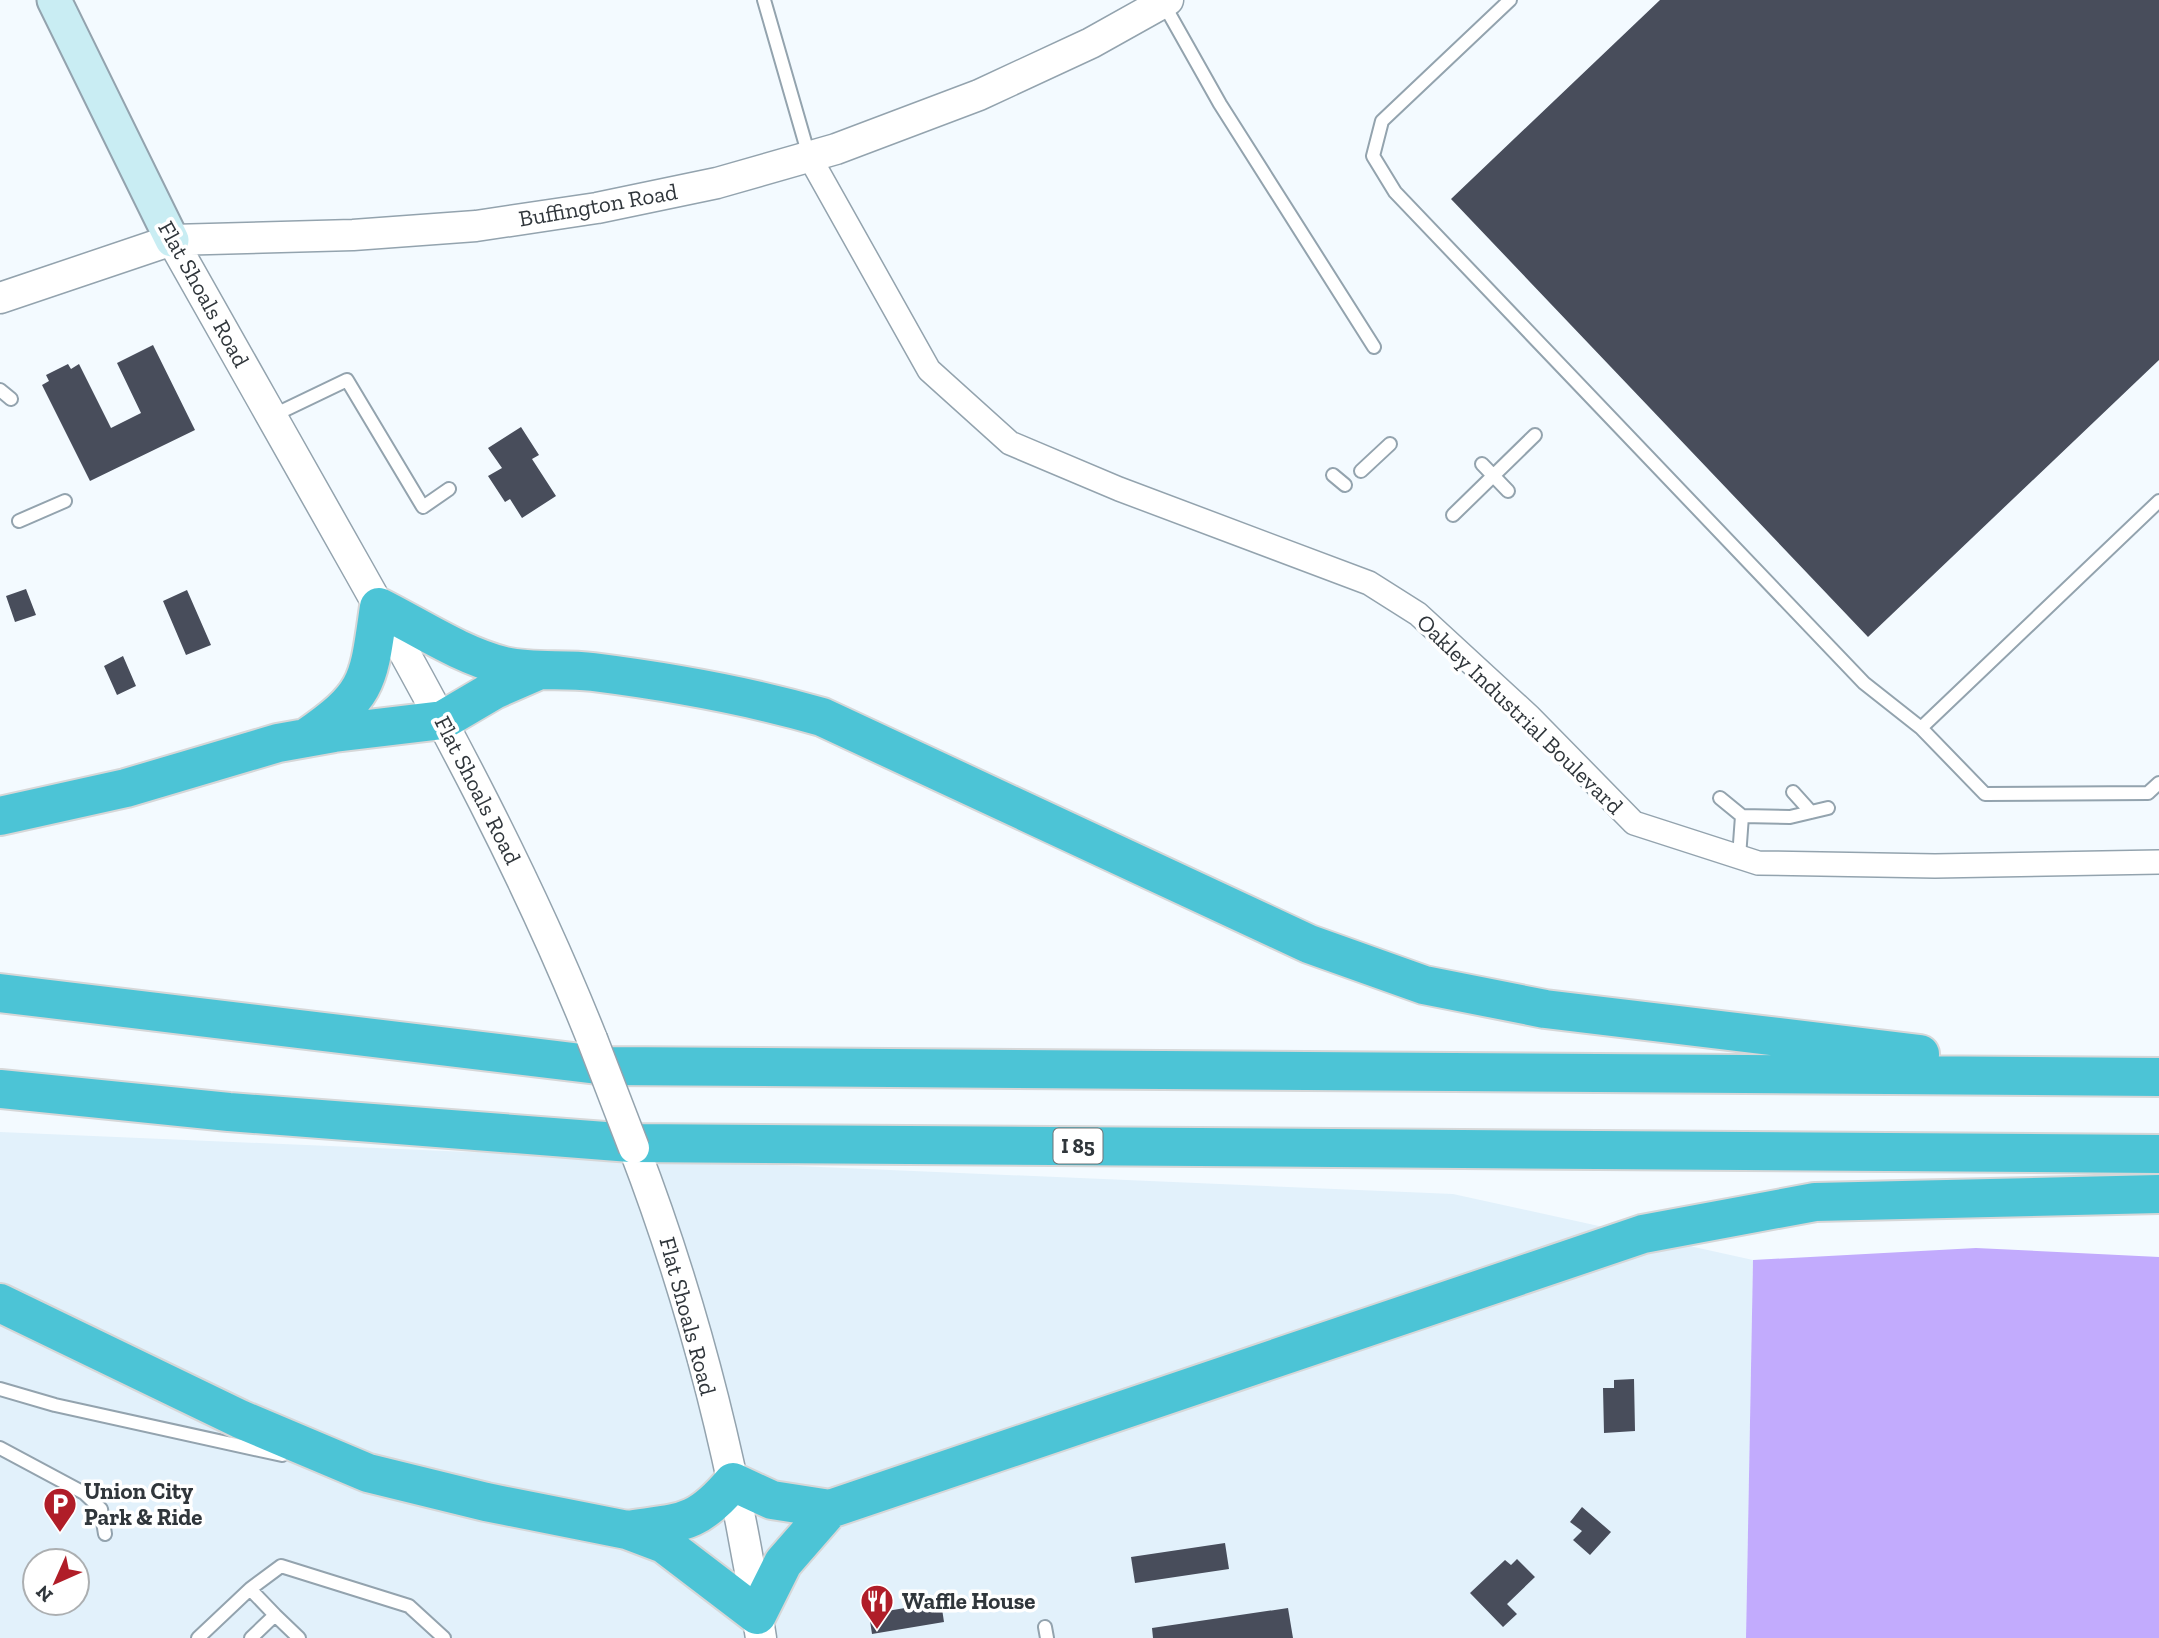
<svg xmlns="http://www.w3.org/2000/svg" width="2159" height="1638" viewBox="0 0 2159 1638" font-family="'Zilla Slab',serif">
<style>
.built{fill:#e2f1fb;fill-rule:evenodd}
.forest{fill:#c2abfd}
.building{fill:#484d5b}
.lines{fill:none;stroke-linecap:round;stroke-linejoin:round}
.service-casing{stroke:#93a3ae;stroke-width:16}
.minor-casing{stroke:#93a3ae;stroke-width:26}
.tertiary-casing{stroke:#93a3ae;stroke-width:33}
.secondary-casing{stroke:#93a3ae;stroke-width:37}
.motorway-casing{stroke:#d6d7d8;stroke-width:42}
.service{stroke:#fff;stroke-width:12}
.minor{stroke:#fff;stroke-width:23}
.tertiary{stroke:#fff;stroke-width:30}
.secondary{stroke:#c9edf3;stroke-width:33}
.motorway{stroke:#4cc4d6;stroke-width:38}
.tertiary-bridge-casing{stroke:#93a3ae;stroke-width:33;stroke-linecap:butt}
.tertiary-bridge{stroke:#fff;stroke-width:30}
.labels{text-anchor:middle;stroke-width:7;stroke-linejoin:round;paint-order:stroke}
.shield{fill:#fff;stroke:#6e7276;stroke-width:2}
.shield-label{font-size:21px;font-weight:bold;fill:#30363b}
.street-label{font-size:23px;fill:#30363b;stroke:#fff}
.poi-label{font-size:23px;font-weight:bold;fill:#30363b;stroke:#fff;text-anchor:start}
</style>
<rect width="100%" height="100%" fill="#f3faff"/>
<path class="built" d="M 0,1132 L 1453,1194 L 1753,1260 L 1746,1638 L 0,1638 ZM 35,1561 L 77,1561 L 77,1603 L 35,1603 Z"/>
<path class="forest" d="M 1976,1248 L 2159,1257 L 2159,1638 L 1746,1638 L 1753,1260 Z"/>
<path class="building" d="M 1660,0 L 2159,0 L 2159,360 L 1868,637 L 1451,199 Z
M 153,345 L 195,430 L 90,481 L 42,385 L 49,381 L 46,375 L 68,364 L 71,369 L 79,364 L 111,428 L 141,413 L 117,363 Z
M 521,427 L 539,455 L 532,459 L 556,496 L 522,518 L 510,499 L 505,502 L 488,476 L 502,468 L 488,448 Z
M 26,589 L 36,615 L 15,622 L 6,596 Z
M 187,590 L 211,645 L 186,655 L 163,601 Z
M 123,656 L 136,686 L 117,695 L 104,666 Z
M 1634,1379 L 1635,1431 L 1604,1433 L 1603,1388 L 1614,1388 L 1614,1380 Z
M 1582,1507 L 1611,1532 L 1590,1555 L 1573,1540 L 1582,1531 L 1570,1522 Z
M 1225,1543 L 1229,1569 L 1135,1583 L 1131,1557 Z
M 1517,1559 L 1535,1577 L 1507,1604 L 1517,1614 L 1503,1627 L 1470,1593 L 1505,1560 L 1511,1565 Z
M 941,1602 L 944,1622 L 872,1634 L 869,1614 Z
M 1288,1608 L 1293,1638 L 1153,1638 L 1152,1628 Z"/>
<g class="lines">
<defs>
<path id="service" d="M 764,0 L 809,156
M 1510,0 L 1382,121 L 1373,156 L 1395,192 L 1864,683 L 1921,728 L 1985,794 L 2148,793 L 2159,783
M 1162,1 L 1220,104 L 1374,347
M 0,390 L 11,399
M 272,416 L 347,380 L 423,507 L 449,489
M 1482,464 L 1508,491
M 1361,471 L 1390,444
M 1333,475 L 1345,485
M 1453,515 L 1535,435
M 19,521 L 65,501
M 1921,728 L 2159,501
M 1793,792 L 1811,812
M 1720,798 L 1742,816 L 1790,817 L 1828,808
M 1739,857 L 1742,816
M 0,1389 L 55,1405 L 282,1455
M 0,1448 L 84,1493 L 101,1509 L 105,1534
M 250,1589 L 281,1566 L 409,1606 L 444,1638
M 275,1615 L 299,1638
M 1045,1627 L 1047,1638
M 198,1638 L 250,1589 L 275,1615 L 251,1638"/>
<path id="minor" d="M 809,156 L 929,370 L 1010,443 L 1119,489 L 1369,583 L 1418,614 L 1530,717 L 1634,823 L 1758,863 L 1935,866 L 2159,862"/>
<path id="tertiary" d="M 172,240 C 234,350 297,461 359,571 C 445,724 527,876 592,1039
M 0,298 L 172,240 L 353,235 L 476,226 L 597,208 L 717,183 L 836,149 L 979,95 L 1091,43 L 1168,0
M 634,1148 C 694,1304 736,1472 761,1638"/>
<path id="secondary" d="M 54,0 L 172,240"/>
<path id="motorway" d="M 306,738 C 370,694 368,682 379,607 C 419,627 460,655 504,666 C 534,673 563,668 593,672 C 672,682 746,695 822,717 L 1309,944 L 1424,985 L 1545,1009 L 1920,1054
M 0,816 L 126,788 L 278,743 L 334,733 L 443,720 L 494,690 L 535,672
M 0,993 L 606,1066 L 2159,1077
M 0,1089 L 229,1112 L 631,1143 L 2159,1154
M 0,1303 L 240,1419 L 368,1473 L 486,1502 L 627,1530 L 664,1544 L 757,1615 L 783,1563 L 830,1509
M 627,1530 C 681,1522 696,1526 733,1482 L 772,1500 L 830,1509 L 1643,1234 L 1815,1202 L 2159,1194"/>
</defs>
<use href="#service" class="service-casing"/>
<use href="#minor" class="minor-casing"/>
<use href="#tertiary" class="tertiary-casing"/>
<use href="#secondary" class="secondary-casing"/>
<use href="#motorway" class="motorway-casing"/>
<use href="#service" class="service"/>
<use href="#minor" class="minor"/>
<use href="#tertiary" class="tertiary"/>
<use href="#secondary" class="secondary"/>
<use href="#motorway" class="motorway"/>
<defs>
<path id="tertiary-bridge" d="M 592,1039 L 634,1148"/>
</defs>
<use href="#tertiary-bridge" class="tertiary-bridge-casing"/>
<use href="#tertiary-bridge" class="tertiary-bridge"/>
</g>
<defs>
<symbol id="parking-pin" viewBox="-11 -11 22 30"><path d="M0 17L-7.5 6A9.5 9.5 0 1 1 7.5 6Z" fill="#b01d28" stroke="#fff"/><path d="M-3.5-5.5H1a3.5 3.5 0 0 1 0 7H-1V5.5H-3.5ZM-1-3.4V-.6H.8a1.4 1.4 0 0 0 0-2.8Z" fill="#fff"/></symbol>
<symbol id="restaurant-pin" viewBox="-11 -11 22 30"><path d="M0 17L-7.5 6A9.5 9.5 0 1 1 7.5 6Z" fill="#b01d28" stroke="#fff"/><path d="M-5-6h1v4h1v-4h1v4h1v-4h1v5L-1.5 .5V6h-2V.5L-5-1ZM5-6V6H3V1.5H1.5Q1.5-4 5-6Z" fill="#fff"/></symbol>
</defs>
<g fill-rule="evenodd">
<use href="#parking-pin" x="41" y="1485" width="38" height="52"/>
<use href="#restaurant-pin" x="858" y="1582" width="38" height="52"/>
</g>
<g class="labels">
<rect class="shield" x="1053.5" y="1128.5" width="49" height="35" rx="5"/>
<g class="shield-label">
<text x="1078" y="1153">I 85</text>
</g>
<g class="street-label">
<text transform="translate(598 205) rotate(-10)" y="8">Buffington Road</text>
<text transform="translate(204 294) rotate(61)" y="8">Flat Shoals Road</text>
<text transform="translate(1520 714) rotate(44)" y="8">Oakley Industrial Boulevard</text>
<text transform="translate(478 790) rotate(63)" y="8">Flat Shoals Road</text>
<text transform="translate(688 1316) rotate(75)" y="8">Flat Shoals Road</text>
</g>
<g class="poi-label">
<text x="84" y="1499">Union City<tspan x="84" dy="26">Park &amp; Ride</tspan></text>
<text x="902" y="1609">Waffle House</text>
</g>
</g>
<g transform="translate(56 1582) rotate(225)"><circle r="33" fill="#ffffff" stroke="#acafb1" stroke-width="2"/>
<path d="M0-5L12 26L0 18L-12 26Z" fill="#b01d28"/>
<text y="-10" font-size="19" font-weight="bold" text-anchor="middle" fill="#30363b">N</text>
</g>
</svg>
